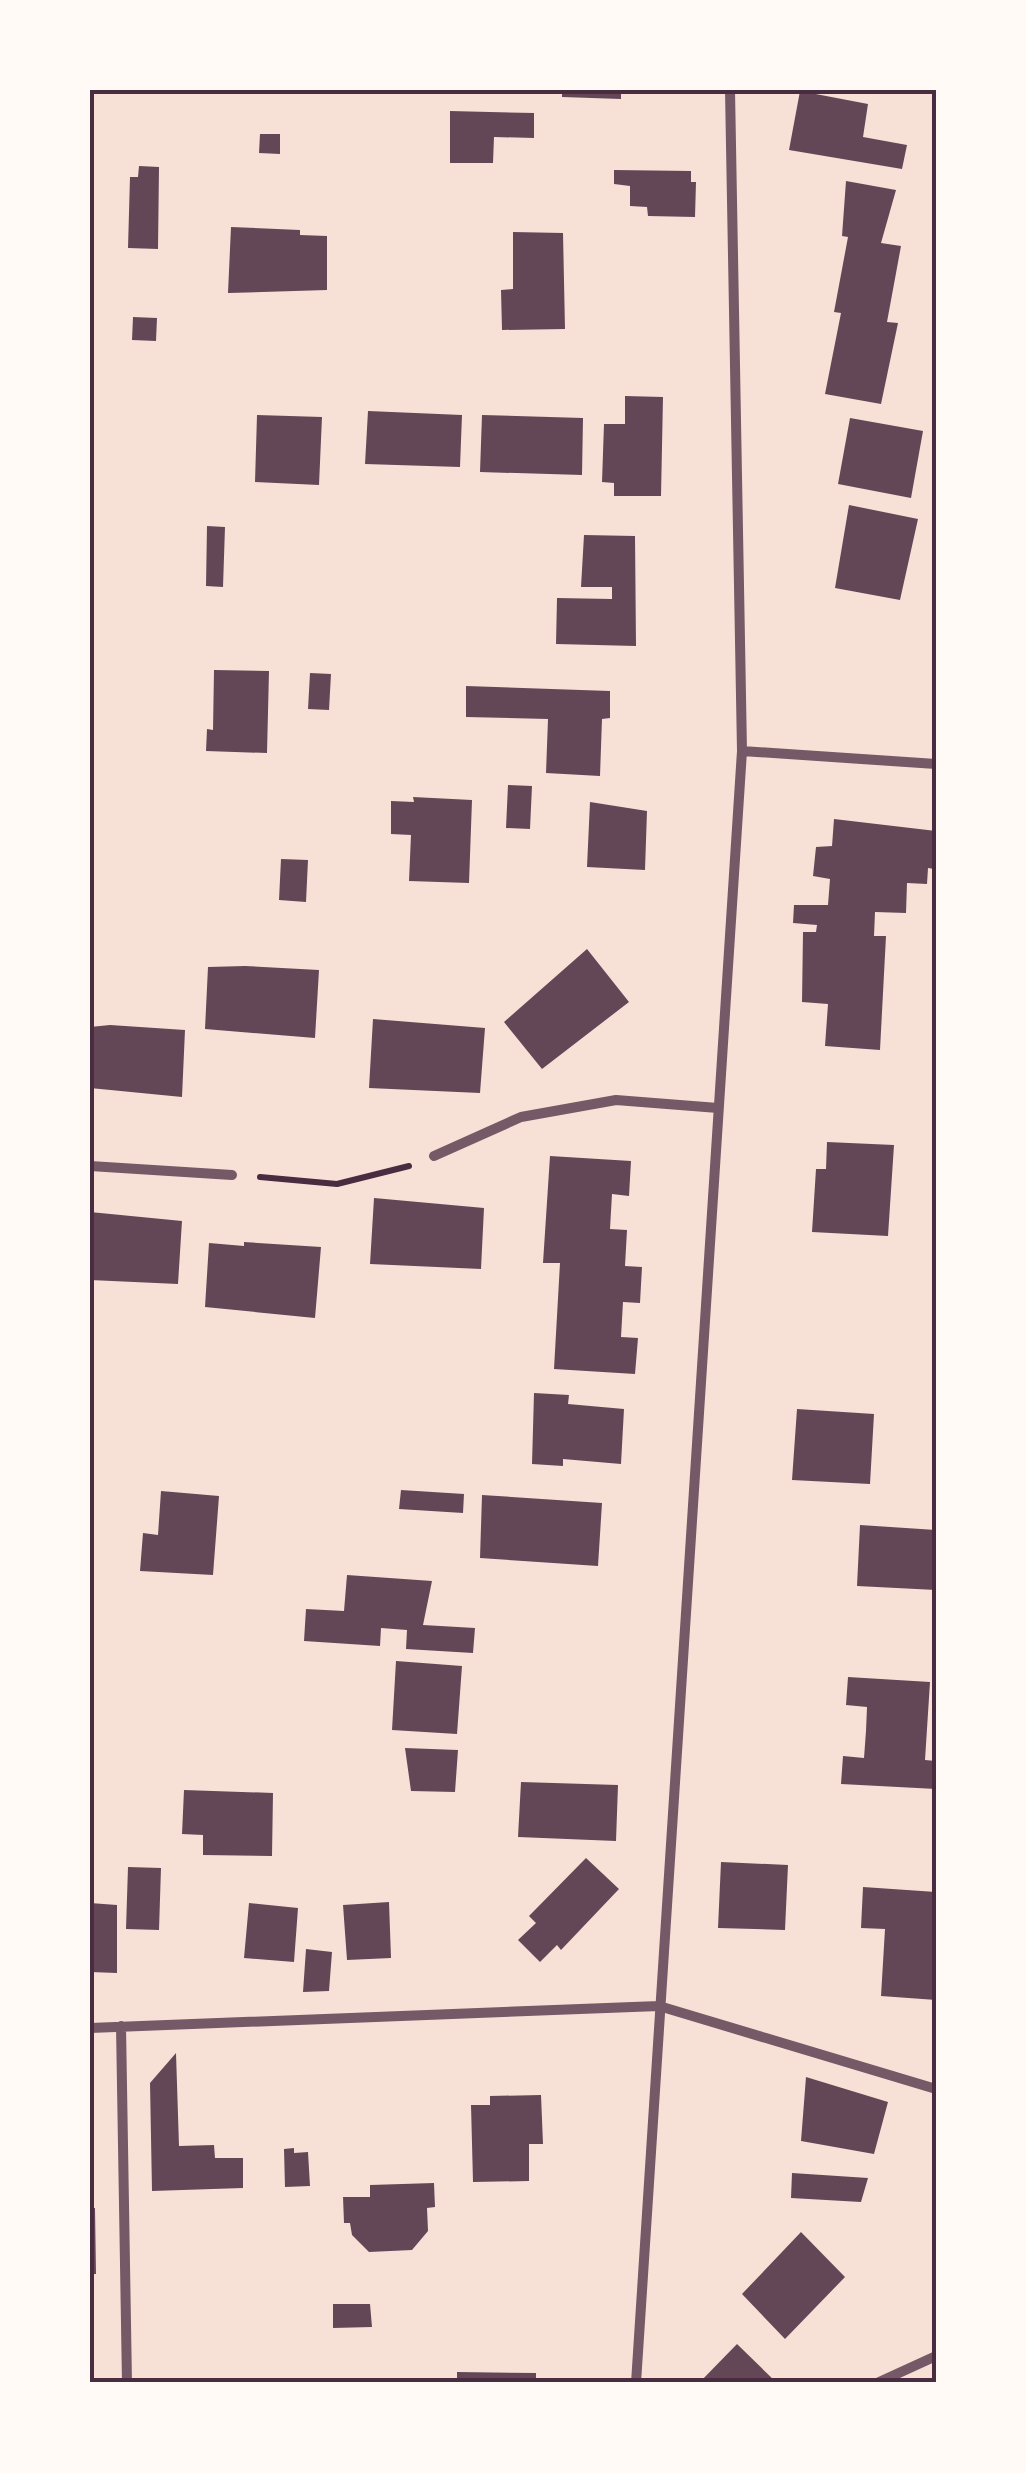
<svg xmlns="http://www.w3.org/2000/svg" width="1026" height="2473" viewBox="0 0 1026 2473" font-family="'Fira Sans',sans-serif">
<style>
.building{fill:#644757}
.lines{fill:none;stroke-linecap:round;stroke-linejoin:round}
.path{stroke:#4a2c40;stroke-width:6}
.minor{stroke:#755966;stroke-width:10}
.neatline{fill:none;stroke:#4a2c40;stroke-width:4}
</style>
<rect width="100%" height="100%" fill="#f7e1d7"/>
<path class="building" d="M 562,90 L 621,90 L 621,99 L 562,97 Z
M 800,91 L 868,104 L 863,137 L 907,145 L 902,169 L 789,150 Z
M 450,111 L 534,113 L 534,138 L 494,137 L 493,163 L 450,163 Z
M 260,134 L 280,134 L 280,154 L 259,153 Z
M 139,166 L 159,167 L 158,249 L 128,248 L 130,177 L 138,177 Z
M 614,170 L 691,171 L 691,182 L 696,182 L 695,217 L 648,216 L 647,207 L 630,206 L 630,186 L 614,184 Z
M 846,181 L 896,190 L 881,243 L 901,246 L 887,322 L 898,323 L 881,404 L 825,394 L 841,313 L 834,312 L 848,237 L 842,236 Z
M 231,227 L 300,230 L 300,235 L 327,236 L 327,290 L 228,293 Z
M 513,232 L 563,233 L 565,329 L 502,330 L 501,290 L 513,289 Z
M 133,317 L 157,318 L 156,341 L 132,340 Z
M 625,396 L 663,397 L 661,496 L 614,496 L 614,483 L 602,482 L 604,424 L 625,424 Z
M 368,411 L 462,415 L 460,467 L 365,464 Z
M 257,415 L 322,417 L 319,485 L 255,482 Z
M 482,415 L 583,418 L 582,475 L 480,472 Z
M 850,418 L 923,431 L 911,498 L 838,484 Z
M 849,505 L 918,519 L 900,600 L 835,588 Z
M 207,526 L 225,527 L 223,587 L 206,586 Z
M 584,535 L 635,536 L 636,646 L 556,644 L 557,598 L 612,599 L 612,587 L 581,587 Z
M 214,670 L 269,671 L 267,753 L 206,751 L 207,729 L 213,730 Z
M 310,673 L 331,674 L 329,710 L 308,709 Z
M 466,686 L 610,691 L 610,718 L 602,719 L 600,776 L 546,773 L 548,719 L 466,717 Z
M 508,785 L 532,786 L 530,829 L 506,828 Z
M 413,797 L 472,800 L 469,883 L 409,881 L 411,835 L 391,834 L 391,801 L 414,802 Z
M 590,802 L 647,811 L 645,870 L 587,867 Z
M 834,819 L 936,831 L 934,869 L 928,868 L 927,884 L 907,883 L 906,913 L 875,912 L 874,936 L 886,936 L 880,1050 L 825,1046 L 828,1004 L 802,1002 L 803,932 L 816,932 L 817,925 L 793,923 L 794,905 L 828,905 L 830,879 L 813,876 L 816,847 L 832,846 Z
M 281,859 L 308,860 L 306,902 L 279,900 Z
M 587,949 L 629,1002 L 542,1069 L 504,1022 Z
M 245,966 L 319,970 L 315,1038 L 205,1029 L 208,967 Z
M 373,1019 L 485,1028 L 480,1093 L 369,1088 Z
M 110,1025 L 185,1030 L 182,1097 L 90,1088 L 90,1027 Z
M 827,1142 L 894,1145 L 888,1236 L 812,1232 L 816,1169 L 826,1169 Z
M 550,1156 L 631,1161 L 629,1196 L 612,1194 L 610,1229 L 627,1230 L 625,1266 L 642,1267 L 640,1303 L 623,1302 L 621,1337 L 638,1338 L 635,1374 L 554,1369 L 560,1263 L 543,1263 Z
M 374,1198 L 484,1208 L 481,1269 L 370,1264 Z
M 90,1212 L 182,1221 L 178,1284 L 90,1280 Z
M 244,1242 L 321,1247 L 315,1318 L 205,1307 L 209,1243 L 244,1246 Z
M 534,1393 L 569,1395 L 568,1404 L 624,1409 L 621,1464 L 563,1459 L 563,1466 L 532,1464 Z
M 797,1409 L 874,1414 L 870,1484 L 792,1480 Z
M 401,1490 L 464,1494 L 463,1513 L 399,1509 Z
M 161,1491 L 219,1496 L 213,1575 L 140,1571 L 143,1533 L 158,1535 Z
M 482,1495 L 602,1503 L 598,1566 L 480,1558 Z
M 860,1525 L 936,1530 L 936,1590 L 857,1586 Z
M 347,1575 L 432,1581 L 423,1625 L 475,1628 L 473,1653 L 406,1649 L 407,1630 L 381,1628 L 380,1646 L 304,1641 L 306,1609 L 344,1611 Z
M 396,1661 L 462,1666 L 457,1734 L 392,1730 Z
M 848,1677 L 930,1682 L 925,1760 L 936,1761 L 936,1789 L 841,1784 L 843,1756 L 864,1758 L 866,1731 L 867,1707 L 846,1705 Z
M 405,1748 L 458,1750 L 455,1792 L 411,1791 Z
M 521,1782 L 618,1785 L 616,1841 L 518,1837 Z
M 184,1790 L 273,1793 L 272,1856 L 203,1855 L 203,1835 L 182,1834 Z
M 586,1858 L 619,1889 L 561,1950 L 557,1945 L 540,1962 L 518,1940 L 536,1923 L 529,1916 Z
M 721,1862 L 788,1865 L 785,1930 L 718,1928 Z
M 128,1867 L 161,1868 L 159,1930 L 126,1929 Z
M 863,1887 L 936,1892 L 936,2000 L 881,1996 L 885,1929 L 861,1928 Z
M 389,1902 L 391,1958 L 347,1960 L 343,1905 Z
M 90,1903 L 117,1905 L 117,1973 L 90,1972 Z
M 249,1903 L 298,1908 L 294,1962 L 244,1958 Z
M 306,1949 L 332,1952 L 329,1991 L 303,1992 Z
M 176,2053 L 179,2146 L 214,2145 L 215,2158 L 243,2158 L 243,2188 L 152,2191 L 150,2083 Z
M 806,2077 L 888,2102 L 874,2154 L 801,2141 Z
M 541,2095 L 543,2144 L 529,2144 L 529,2181 L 473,2182 L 471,2105 L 490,2105 L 490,2096 Z
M 294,2148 L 294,2153 L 308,2152 L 310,2186 L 285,2187 L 284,2149 Z
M 792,2173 L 868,2178 L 861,2202 L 791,2198 Z
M 434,2183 L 435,2207 L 427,2208 L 428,2231 L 412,2250 L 369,2252 L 352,2235 L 350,2223 L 344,2223 L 343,2197 L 370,2197 L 370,2185 Z
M 90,2208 L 95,2208 L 96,2274 L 90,2274 Z
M 801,2232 L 845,2277 L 785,2339 L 742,2294 Z
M 333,2304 L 370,2304 L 372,2327 L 333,2328 Z
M 737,2344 L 777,2383 L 699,2383 Z
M 457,2372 L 536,2373 L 536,2383 L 457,2383 Z"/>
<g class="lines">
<path class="path" d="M 260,1177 L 337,1184 L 409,1166"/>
<path class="minor" d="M 742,751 L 936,764
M 434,1156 L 521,1117 L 616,1100 L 718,1108
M 90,1166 L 232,1175
M 121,2026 L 127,2383
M 90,2028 L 659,2006 L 936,2089
M 636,2383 L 742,751 L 730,90
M 877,2383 L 936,2356"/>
</g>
<rect width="1026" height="2473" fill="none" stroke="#fffaf5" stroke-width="185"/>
<rect x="92" y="92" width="842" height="2288" class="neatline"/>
</svg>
